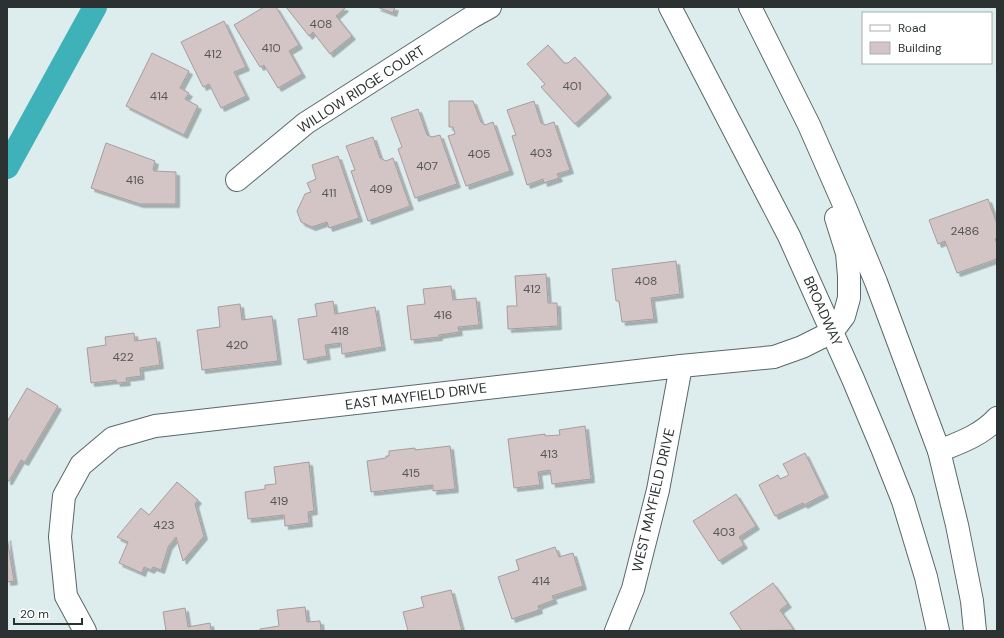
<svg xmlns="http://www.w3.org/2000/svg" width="1004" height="638" viewBox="0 0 1004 638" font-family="'DM Sans',sans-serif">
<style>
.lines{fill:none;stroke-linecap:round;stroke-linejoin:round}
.canal{stroke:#3fb1b8;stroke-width:24}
.building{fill:#d3c4c6;stroke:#a99c9d;filter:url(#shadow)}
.minor-casing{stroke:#5b6869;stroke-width:24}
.major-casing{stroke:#5b6869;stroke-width:24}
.minor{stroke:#fff;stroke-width:22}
.major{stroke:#fff;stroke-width:22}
.labels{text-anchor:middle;stroke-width:3;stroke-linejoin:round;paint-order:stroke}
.number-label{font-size:12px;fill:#565657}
.street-label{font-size:14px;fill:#2c3232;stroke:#fff}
</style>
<defs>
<filter id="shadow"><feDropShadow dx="3.5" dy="3.5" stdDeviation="0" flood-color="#0004"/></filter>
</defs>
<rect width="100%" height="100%" fill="#ddeced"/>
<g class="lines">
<path class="canal" d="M 7,167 L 95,7"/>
</g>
<path class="building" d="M 264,7 L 276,7 L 299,45 L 289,51 L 302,74 L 278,88 L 264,65 L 260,67 L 234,25 Z
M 286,7 L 344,7 L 345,8 L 336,16 L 352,36 L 330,54 L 313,32 L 309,36 Z
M 377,7 L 395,7 L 393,13 Z
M 224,21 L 246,67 L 234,72 L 246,96 L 221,108 L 209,84 L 203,87 L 181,42 Z
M 548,45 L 564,63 L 568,63 L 575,57 L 608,94 L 575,124 L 541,87 L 545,84 L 527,64 Z
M 152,53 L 189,71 L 180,88 L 189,93 L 185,99 L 198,106 L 184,135 L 126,106 Z
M 449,101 L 473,101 L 481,122 L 485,125 L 493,122 L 510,171 L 466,186 L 448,136 L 455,134 L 453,127 L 449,127 Z
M 534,101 L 541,123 L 545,125 L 554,122 L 570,170 L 557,174 L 559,178 L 544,183 L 543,179 L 527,185 L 512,136 L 516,135 L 507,110 Z
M 418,109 L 427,135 L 432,137 L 440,135 L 457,184 L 415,198 L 398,149 L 402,147 L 391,118 Z
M 373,137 L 380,158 L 386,161 L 393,158 L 410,206 L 368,221 L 351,171 L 355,170 L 346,146 Z
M 106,143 L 155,161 L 153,169 L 154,171 L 176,172 L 176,204 L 140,204 L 91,188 Z
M 338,156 L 359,218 L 329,228 L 327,222 L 312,227 L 301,222 L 297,211 L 305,194 L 311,192 L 307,183 L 316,179 L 312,165 Z
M 988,199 L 997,224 L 997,238 L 995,239 L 997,244 L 997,259 L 957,273 L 945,241 L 938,244 L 929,220 Z
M 676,261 L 680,294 L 651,298 L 654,319 L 622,322 L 619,301 L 616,301 L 612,269 Z
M 546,274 L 548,303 L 557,303 L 558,326 L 508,329 L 507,306 L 517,306 L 515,276 Z
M 451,286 L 453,300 L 476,298 L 479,325 L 458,327 L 459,332 L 439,335 L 439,337 L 411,340 L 407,306 L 425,304 L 423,289 Z
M 333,301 L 335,314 L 375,307 L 382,347 L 342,354 L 341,343 L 325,345 L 327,356 L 304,360 L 298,319 L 317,316 L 315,304 Z
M 240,304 L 242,320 L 272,316 L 278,361 L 202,370 L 197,330 L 220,327 L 218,307 Z
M 134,333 L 135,341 L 156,338 L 160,365 L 140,368 L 141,376 L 126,378 L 127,382 L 117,383 L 116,380 L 91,383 L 87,348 L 106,345 L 105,337 Z
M 27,388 L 58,406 L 25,462 L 21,460 L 9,481 L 7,481 L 7,422 Z
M 585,426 L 591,479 L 552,484 L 550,470 L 538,472 L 540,485 L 514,488 L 508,439 L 545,434 L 545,436 L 560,435 L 559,430 Z
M 450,446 L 455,489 L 433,491 L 433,485 L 371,492 L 367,461 L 386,458 L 386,456 L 389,456 L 389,451 L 415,448 L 415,450 Z
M 805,453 L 825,494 L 804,505 L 803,503 L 775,516 L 759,485 L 778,475 L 780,479 L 789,475 L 783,464 Z
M 309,462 L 314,511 L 308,512 L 309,523 L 285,526 L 284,515 L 248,519 L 245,492 L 265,489 L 265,485 L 276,484 L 274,467 Z
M 177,482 L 198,500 L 195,504 L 204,536 L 183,561 L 176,537 L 168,547 L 168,548 L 161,570 L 153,567 L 151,570 L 144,567 L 142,573 L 119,563 L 128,542 L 117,537 L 141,508 L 149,515 Z
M 736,494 L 756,526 L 739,537 L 744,545 L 719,561 L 693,521 Z
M 7,537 L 14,581 L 7,582 Z
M 555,547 L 559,557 L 573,553 L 583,586 L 552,596 L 554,600 L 538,606 L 539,610 L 512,619 L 498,577 L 519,570 L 516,560 Z
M 773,583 L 788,604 L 780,610 L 794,630 L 742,631 L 730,613 Z
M 451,590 L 462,631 L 408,631 L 403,612 L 424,607 L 421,597 Z
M 305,607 L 307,622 L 320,621 L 321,631 L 260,631 L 260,629 L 279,626 L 277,610 Z
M 185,608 L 188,627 L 210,623 L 211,631 L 166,631 L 163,612 Z"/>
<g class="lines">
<defs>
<path id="minor" d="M 237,180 L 306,123 L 472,17 L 490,7
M 939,451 C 959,443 982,435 997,418
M 85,631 L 66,596 L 60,537 L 64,496 L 81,465 L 113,438 L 155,426 L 681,366 L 774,357 L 802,347 L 832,332
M 616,631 L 633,589 L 658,490 L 681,366"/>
<path id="major" d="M 670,7 L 789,236 L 853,379 L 882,448 L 903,501 L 926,577 L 938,631
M 750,7 L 809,125 L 845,207 L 876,282 L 939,451 L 957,525 L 972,601 L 975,631
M 832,332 L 844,316 L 849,298 L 849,276 L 847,253 L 836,218"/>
</defs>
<use href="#minor" class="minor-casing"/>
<use href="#major" class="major-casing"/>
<use href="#minor" class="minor"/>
<use href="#major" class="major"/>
</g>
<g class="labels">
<g class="number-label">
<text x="321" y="28">408</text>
<text x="271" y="52">410</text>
<text x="213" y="58">412</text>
<text x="572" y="90">401</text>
<text x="159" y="100">414</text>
<text x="541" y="157">403</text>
<text x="479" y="158">405</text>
<text x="427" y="170">407</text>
<text x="135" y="184">416</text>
<text x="381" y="193">409</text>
<text x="329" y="197">411</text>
<text x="965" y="235">2486</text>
<text x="646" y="285">408</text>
<text x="532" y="293">412</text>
<text x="443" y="319">416</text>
<text x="340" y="335">418</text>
<text x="237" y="349">420</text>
<text x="123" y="361">422</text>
<text x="549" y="458">413</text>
<text x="411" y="477">415</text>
<text x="279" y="505">419</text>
<text x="164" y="529">423</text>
<text x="724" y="536">403</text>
<text x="541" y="585">414</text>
</g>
<g class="street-label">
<text transform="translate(361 89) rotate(-33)" y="5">WILLOW RIDGE COURT</text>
<text transform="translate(823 311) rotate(66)" y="5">BROADWAY</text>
<text transform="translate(416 396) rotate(-7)" y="5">EAST MAYFIELD DRIVE</text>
<text transform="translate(653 500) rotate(-77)" y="5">WEST MAYFIELD DRIVE</text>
</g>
</g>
<rect width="1004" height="638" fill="none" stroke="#2c3232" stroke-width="16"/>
<rect x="862" y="12" width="130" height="52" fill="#ffffff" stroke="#abadad"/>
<rect x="870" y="25" width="20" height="6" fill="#ffffff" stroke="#abadad"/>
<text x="898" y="32" font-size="12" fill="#2c3232">Road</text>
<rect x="870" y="42" width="20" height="12" fill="#d3c4c6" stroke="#abadad"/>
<text x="898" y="52" font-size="12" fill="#2c3232">Building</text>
<path d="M14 618v6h68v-6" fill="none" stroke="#2c3232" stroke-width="2"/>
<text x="20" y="618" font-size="12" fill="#2c3232" stroke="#ffffff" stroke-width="3" paint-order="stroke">20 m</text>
</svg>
